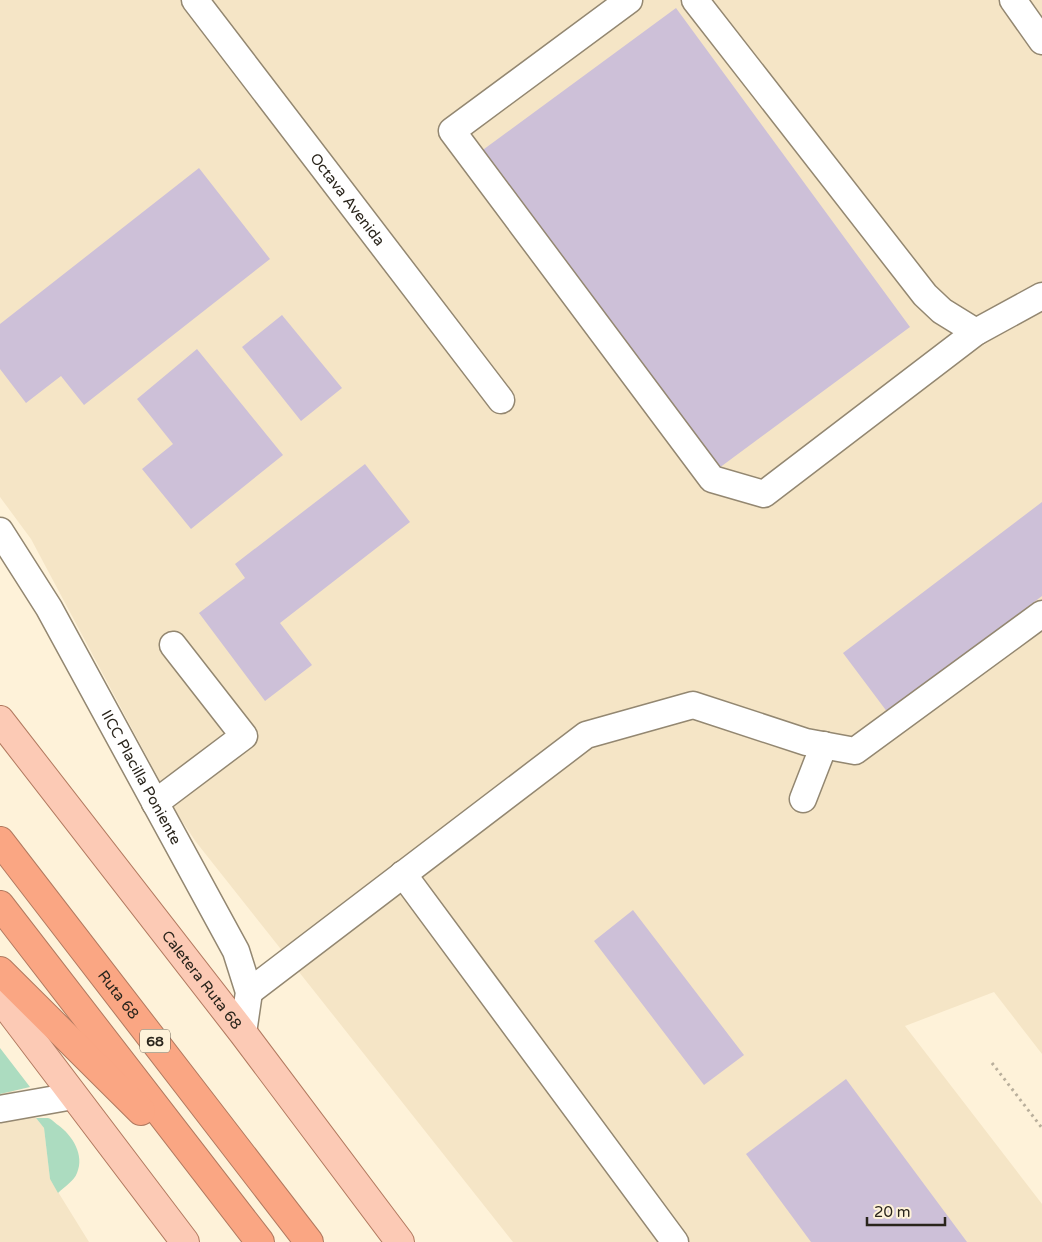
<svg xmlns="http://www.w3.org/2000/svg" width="1042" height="1242" viewBox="0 0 1042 1242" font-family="'Varela Round',sans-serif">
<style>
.built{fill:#f5e5c6}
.green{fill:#acdcc0}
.building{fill:#cdc0d8}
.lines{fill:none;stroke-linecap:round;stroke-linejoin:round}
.minor-casing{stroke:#938771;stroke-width:29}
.major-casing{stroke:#b1795f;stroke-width:30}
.highway-casing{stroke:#b1795f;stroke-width:30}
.path{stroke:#b9af9c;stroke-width:3;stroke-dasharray:2.5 4;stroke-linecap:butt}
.minor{stroke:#fff;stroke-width:26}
.major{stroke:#fccab5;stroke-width:28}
.highway{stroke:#faa683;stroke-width:28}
.labels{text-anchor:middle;stroke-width:5;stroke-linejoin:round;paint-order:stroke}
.shield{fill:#fef2d9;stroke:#6a6255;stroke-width:1}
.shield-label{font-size:14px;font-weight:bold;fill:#2a251c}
.street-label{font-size:15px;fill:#2a251c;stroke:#fef2d9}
</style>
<rect width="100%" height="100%" fill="#fef2d9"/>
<path class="built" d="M 0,0 L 1042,0 L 1042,1054 L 994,992 L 905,1026 L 1042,1204 L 1042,1242 L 513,1242 L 196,842 L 178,815 L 31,539 L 0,497 Z
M 0,1073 L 44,1128 L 50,1179 L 89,1242 L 0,1242 Z"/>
<path class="green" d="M 0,1048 L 30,1087 L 0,1094 Z
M 36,1118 C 40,1118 45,1118 48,1118 C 52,1119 55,1123 58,1125 C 72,1135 85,1155 77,1173 C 74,1181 64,1187 58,1193 L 50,1179 L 44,1128 Z"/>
<path class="building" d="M 676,8 L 910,327 L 715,471 L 480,152 Z
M 199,168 L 270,259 L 84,405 L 61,376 L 26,403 L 0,369 L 0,324 Z
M 282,315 L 342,388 L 301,421 L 242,347 Z
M 197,349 L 283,455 L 191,529 L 142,469 L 173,444 L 137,399 Z
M 365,464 L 410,522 L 280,623 L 312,665 L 265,701 L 199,613 L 245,578 L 235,564 Z
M 1042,502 L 1042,596 L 888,713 L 843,653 Z
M 633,910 L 744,1055 L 704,1085 L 594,941 Z
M 846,1079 L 967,1242 L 811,1242 L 746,1154 Z"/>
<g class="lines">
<defs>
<g id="minor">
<path id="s1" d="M 195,0 L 501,400"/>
<path d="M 629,0 L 452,131 L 712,479 L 764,494 L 976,332 L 1042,296"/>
<path d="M 695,0 L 925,295 L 942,311 L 976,332"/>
<path d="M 1013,0 L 1042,41"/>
<path id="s2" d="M 0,531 L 49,608 L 236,951 L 249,992 L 243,1033"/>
<path d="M 803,799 L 824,745"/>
<path d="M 155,803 L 244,736 L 173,645"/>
<path d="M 403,874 L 675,1242"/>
<path d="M 249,992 L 586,735 L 693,705 L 806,742 L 855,751 L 1042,614"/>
<path d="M 0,1109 L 73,1096"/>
</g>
<g id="major">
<path id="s3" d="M 0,720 L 243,1033 L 400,1242"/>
<path d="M 0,998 L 185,1242"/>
</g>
<g id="highway">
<path id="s4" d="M 0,841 L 309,1242"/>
<path d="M 0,905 L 260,1242"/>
<path d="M 0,971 L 141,1111"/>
</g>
</defs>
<use href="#minor" class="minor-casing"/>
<use href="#major" class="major-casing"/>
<use href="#highway" class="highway-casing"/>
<path class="path" d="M 992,1063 L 1042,1128"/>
<use href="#minor" class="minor"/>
<use href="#major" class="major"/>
<use href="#highway" class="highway"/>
</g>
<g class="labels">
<rect class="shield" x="140" y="1029.5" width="30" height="23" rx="4"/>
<g class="shield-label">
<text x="155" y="1046">68</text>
</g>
<g class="street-label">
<text dy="5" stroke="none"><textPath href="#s1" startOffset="251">Octava Avenida</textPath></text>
<text dy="5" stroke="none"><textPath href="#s2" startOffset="284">IICC Placilla Poniente</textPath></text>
<text dy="5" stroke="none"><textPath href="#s3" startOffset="329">Caletera Ruta 68</textPath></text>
<text dy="5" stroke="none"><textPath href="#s4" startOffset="194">Ruta 68</textPath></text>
</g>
</g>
<path d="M867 1217v8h78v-8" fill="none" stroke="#2a251c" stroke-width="2.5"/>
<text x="874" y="1217" font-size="15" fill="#2a251c" stroke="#fef2d9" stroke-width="4" paint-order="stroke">20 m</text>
</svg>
